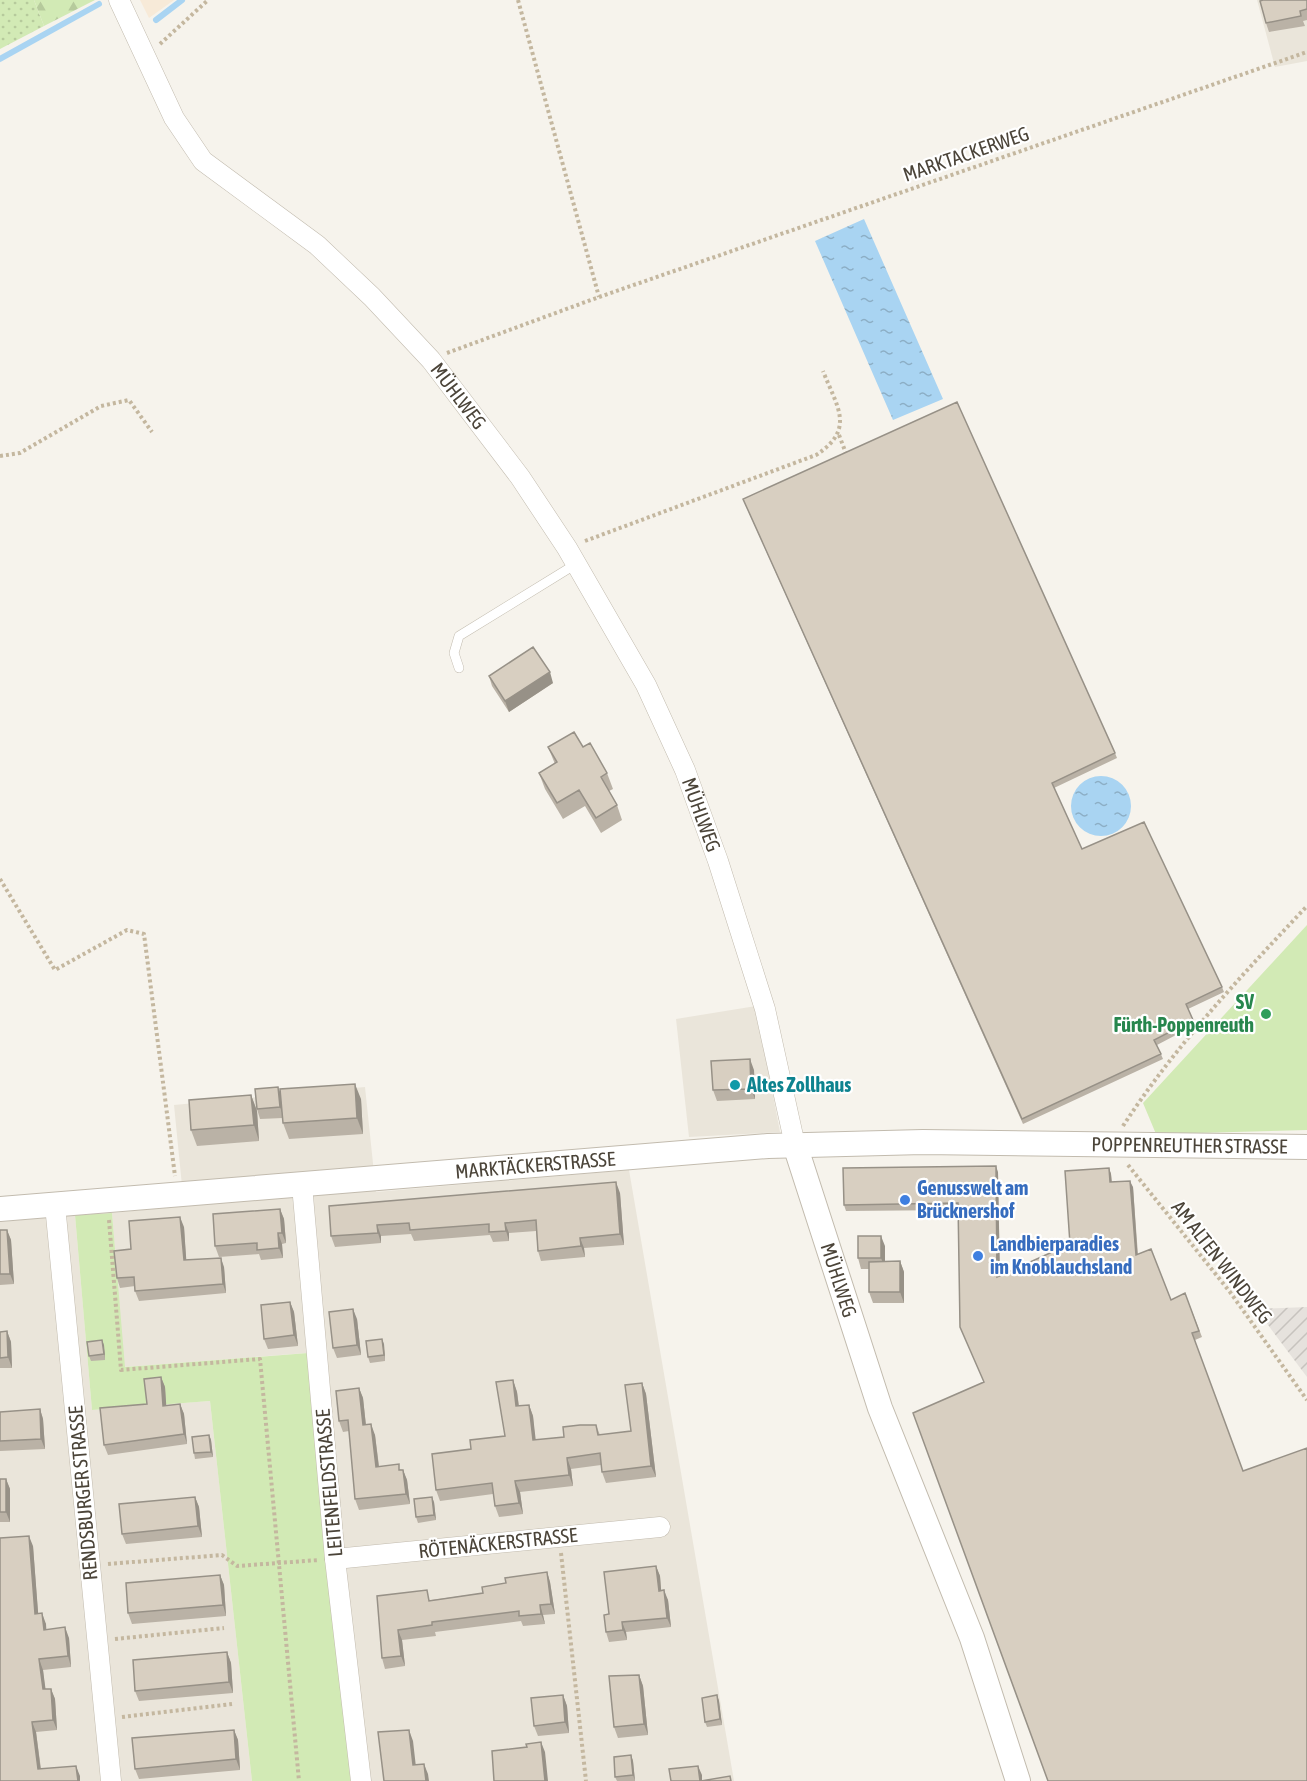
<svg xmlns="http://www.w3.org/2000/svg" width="1307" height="1781" viewBox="0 0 1307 1781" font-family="'Asap Condensed',sans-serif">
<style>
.residential{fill:#eae5da}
.commercial{fill:#f7ead8}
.industrial{fill:url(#industrial-furrows)}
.grass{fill:url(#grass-dots)}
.forest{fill:url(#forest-firs)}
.garden{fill:#d2eab5}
.water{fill:url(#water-ripples)}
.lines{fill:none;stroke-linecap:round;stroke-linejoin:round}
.stream{stroke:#a9d4f2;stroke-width:6}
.service-casing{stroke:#c2bbae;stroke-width:10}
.minor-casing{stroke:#c2bbae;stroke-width:21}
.tertiary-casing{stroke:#c2bbae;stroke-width:26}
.path{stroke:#c4b79f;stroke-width:4;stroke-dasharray:3 3;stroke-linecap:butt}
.service{stroke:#fff;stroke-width:9}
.minor{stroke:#fff;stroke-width:20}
.tertiary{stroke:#fff;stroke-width:24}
.wall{fill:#bab2a6}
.shaded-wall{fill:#979187}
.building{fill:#d8cfc1;stroke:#979187;stroke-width:1.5}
.leisure-dot{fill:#2e9e5b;stroke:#fff;stroke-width:2}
.culture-dot{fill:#0f9aa8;stroke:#fff;stroke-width:2}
.shop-dot{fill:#3f7fe0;stroke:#fff;stroke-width:2}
.labels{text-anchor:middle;stroke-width:4.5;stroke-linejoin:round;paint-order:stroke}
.street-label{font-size:20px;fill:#4b4439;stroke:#fff}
.leisure-label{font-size:20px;font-weight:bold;fill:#27864d;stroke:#fff;text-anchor:end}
.culture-label{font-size:20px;font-weight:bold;fill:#0d838f;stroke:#fff;text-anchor:start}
.shop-label{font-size:20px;font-weight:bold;fill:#366cbe;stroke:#fff;text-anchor:start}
</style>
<defs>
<pattern id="industrial-furrows" width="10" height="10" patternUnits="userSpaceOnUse" patternTransform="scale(1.5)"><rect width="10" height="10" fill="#e6e2dd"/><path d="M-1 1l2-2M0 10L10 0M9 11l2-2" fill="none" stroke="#c7c3be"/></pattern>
<pattern id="grass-dots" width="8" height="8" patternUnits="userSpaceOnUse" patternTransform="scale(1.5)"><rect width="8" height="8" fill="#d2eab5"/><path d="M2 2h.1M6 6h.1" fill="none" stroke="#b6ca9c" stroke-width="1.8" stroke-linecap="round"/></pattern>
<pattern id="forest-firs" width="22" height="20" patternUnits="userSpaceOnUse" patternTransform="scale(1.5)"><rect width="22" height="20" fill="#d2eab5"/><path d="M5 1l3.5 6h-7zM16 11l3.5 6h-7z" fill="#b6ca9c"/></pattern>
<pattern id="water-ripples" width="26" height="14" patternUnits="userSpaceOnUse" patternTransform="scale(1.5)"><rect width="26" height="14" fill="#a9d4f2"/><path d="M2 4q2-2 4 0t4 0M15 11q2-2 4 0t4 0" fill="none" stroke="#8caec5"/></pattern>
</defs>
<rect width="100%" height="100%" fill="#f6f3ec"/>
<path class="residential" d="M 1257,0 L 1307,0 L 1307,61 L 1275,67 Z
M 756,1006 L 780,1132 L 689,1137 L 676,1019 Z
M 365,1087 L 376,1192 L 629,1170 L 734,1781 L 354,1781 L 307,1353 L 124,1367 L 112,1213 L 184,1206 L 174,1105 Z
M 75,1215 L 92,1410 L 210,1401 L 252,1781 L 0,1781 L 0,1222 Z"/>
<path class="commercial" d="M 140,0 L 174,0 L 149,18 Z"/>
<path class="industrial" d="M 1307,1307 L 1307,1377 L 1256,1309 Z"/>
<path class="grass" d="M 0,0 L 34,0 L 44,26 L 0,49 Z"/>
<path class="forest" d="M 34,0 L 95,0 L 44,26 Z"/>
<path class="garden" d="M 1307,925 L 1307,1130 L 1156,1134 L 1143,1103 Z
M 112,1213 L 125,1367 L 308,1353 L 354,1781 L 252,1781 L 210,1401 L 92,1410 L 75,1215 Z"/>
<path class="water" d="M 864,219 L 943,399 L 893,420 L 815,241 Z
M1071 806a30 30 0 1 1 60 0a30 30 0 1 1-60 0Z"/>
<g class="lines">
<path class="stream" d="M 156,20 L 182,0
M 0,59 L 99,4"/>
<defs>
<path id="service" d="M 459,668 L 454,653 L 459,636 L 576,564"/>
<g id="minor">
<path id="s1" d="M 119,0 L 174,118 L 203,161 L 317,245 L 372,297 L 431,360 L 520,477 L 567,548 L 646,685 L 685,770 L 718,861 L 765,1009 L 795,1145"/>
<path d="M 302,1185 L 335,1559 L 361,1781"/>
<path d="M 55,1205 L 111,1781"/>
<path d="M 335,1559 L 660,1527"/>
</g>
<g id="tertiary">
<path id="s2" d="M 795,1145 L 880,1408 L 972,1638 L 1018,1781"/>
<path id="s3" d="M 0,1209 L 768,1146 L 923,1142 L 1307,1147"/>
</g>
</defs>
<use href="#service" class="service-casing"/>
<use href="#minor" class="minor-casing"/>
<use href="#tertiary" class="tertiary-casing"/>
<path class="path" d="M 518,0 L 599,297
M 160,44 L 208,0
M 447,353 L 599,297 L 1307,52
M 839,435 L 847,456
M 0,456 L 20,453 L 101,406 L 129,400 L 152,432
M 585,541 L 816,455 C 856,429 837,407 823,371
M 0,879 L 55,970 L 127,930 L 144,934 L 175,1176
M 1123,1126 C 1175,1046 1242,975 1307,906
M 1128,1165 L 1230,1292 L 1307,1400
M 109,1220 L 121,1370 L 260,1359 L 299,1781
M 561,1553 L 586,1781
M 108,1564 L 222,1555 L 237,1566 L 319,1560
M 115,1639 L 224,1628
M 122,1717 L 232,1704"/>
<use href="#service" class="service"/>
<use href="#minor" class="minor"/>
<use href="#tertiary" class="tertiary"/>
</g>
<path class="wall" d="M 1307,0 L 1307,20 L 1303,21 L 1305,26 L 1269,32 L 1266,23 Z
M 745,504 L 1115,753 L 1117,758 L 1054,788 L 1082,849 L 1222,987 L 1224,992 L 1188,1009 L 1195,1025 L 1157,1045 L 1163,1059 L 1023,1124 Z
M 489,676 L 553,683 L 509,712 L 492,686 Z
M 548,747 L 583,747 L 607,773 L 613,789 L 609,791 L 617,805 L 622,820 L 601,833 L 585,806 L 563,819 L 545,789 L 539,773 L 555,764 Z
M 754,1070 L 755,1099 L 717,1101 L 713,1090 Z
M 281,1094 L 361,1099 L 363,1134 L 289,1139 L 283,1123 L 283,1118 L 260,1119 L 257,1109 Z
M 251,1095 L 257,1111 L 259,1141 L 197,1146 L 191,1130 Z
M 1109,1168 L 1111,1174 L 1112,1182 L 1133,1187 L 1138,1255 L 1171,1300 L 1185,1293 L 1202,1337 L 1195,1340 L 1307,1781 L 984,1382 L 960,1327 L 958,1210 L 846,1211 L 844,1205 L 998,1172 L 1000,1276 L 1070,1244 Z
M 620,1193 L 624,1245 L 584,1248 L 585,1257 L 541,1261 L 538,1251 L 536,1231 L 509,1233 L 509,1241 L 493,1242 L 490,1235 L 414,1241 L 411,1234 L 381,1236 L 381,1243 L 335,1247 L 331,1236 L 329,1206 Z
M 280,1209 L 284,1219 L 286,1243 L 282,1244 L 283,1258 L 261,1260 L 259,1254 L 219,1257 L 215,1246 Z
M 184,1227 L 186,1260 L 224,1267 L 226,1293 L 139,1301 L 135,1291 L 135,1286 L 120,1288 L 117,1278 L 131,1249 Z
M 0,1230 L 7,1230 L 11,1240 L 14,1284 L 0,1285 Z
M 885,1246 L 885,1262 L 900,1261 L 904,1272 L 904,1303 L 873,1303 L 869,1292 L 869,1269 L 861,1269 L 858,1258 Z
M 290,1302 L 294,1312 L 298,1346 L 268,1349 L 264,1339 Z
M 357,1319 L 361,1355 L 337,1358 L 333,1348 Z
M 7,1331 L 11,1342 L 12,1368 L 0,1368 L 0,1332 Z
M 384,1344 L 385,1361 L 370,1363 L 368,1357 Z
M 104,1345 L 105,1360 L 91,1361 L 89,1356 Z
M 161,1377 L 165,1387 L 166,1406 L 180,1404 L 184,1414 L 187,1444 L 108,1455 L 104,1445 L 147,1404 Z
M 513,1380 L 517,1392 L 519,1406 L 529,1405 L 533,1416 L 535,1440 L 564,1437 L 596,1425 L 600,1435 L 631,1431 L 642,1383 L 646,1394 L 656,1477 L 606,1483 L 602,1472 L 601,1465 L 571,1469 L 573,1486 L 520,1492 L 523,1514 L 499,1517 L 495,1506 L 493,1494 L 440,1501 L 436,1490 L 471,1449 L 505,1436 Z
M 359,1388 L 363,1398 L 366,1425 L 375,1435 L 379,1466 L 403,1470 L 407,1480 L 410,1504 L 359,1510 L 355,1499 L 349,1431 L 343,1432 L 339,1421 Z
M 40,1409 L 43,1419 L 45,1449 L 0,1451 L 0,1412 Z
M 209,1435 L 211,1440 L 213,1457 L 195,1459 L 194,1453 Z
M 0,1479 L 6,1479 L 10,1489 L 10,1522 L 0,1522 Z
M 195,1497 L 199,1507 L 202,1537 L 126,1544 L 122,1534 Z
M 434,1502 L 436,1520 L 418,1523 L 416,1517 Z
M 33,1546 L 38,1614 L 46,1624 L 46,1629 L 69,1638 L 71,1667 L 43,1670 L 45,1689 L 51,1689 L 55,1699 L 57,1730 L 36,1732 L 41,1769 L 80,1776 L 80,1781 L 0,1781 Z
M 656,1566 L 660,1576 L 661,1591 L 668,1600 L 671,1627 L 626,1632 L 627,1640 L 609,1642 L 606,1632 L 609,1614 Z
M 547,1572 L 550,1582 L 555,1614 L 543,1615 L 545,1624 L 523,1626 L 521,1621 L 435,1632 L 436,1636 L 402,1640 L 405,1666 L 385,1669 L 382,1658 L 377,1596 L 431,1600 L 483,1593 L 506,1583 Z
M 220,1575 L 224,1585 L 226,1616 L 132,1624 L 128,1613 Z
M 227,1652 L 231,1663 L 233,1693 L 139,1701 L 135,1691 Z
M 639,1675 L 643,1686 L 648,1735 L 618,1738 L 614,1727 Z
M 563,1695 L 567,1706 L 569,1733 L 538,1736 L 534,1726 Z
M 717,1695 L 719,1701 L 722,1725 L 707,1727 L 705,1722 Z
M 234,1730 L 238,1740 L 240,1770 L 139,1779 L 135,1769 Z
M 631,1755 L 633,1761 L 635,1781 L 617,1781 L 615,1777 Z"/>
<path class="shaded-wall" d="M 550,672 L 553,683 L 509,712 L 505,701 Z
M 750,1059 L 754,1070 L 755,1099 L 751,1089 Z
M 355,1084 L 361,1099 L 363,1134 L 357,1118 Z
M 278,1087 L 282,1097 L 284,1118 L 280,1107 Z
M 251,1095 L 257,1111 L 259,1141 L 254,1125 Z
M 996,1166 L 998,1172 L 1000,1284 L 997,1277 Z
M 1109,1168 L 1111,1174 L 1112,1189 L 1110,1182 Z
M 1130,1181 L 1133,1187 L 1138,1262 L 1136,1255 Z
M 616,1182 L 620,1193 L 624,1245 L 620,1234 Z
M 280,1209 L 284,1219 L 286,1243 L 282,1233 Z
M 180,1217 L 184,1227 L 187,1270 L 184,1260 Z
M 505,1223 L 509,1233 L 509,1241 L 506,1231 Z
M 377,1225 L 381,1236 L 381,1243 L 378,1233 Z
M 7,1230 L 11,1240 L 14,1284 L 10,1274 Z
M 278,1233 L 282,1244 L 283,1258 L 279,1248 Z
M 881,1236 L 885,1246 L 885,1268 L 881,1258 Z
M 580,1238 L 584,1248 L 585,1257 L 581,1246 Z
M 221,1258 L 224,1267 L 226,1293 L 223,1284 Z
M 900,1261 L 904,1272 L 904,1303 L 900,1292 Z
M 290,1302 L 294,1312 L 298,1346 L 294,1335 Z
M 353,1309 L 357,1319 L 361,1355 L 357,1345 Z
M 7,1331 L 11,1342 L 12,1368 L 8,1357 Z
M 382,1339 L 384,1344 L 385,1361 L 384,1355 Z
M 102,1340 L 104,1345 L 105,1360 L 104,1354 Z
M 161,1377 L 165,1387 L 167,1416 L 163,1406 Z
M 513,1380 L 517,1392 L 520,1417 L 516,1406 Z
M 642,1383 L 646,1394 L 656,1477 L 651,1466 Z
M 359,1388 L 363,1398 L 367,1436 L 363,1425 Z
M 180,1404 L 184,1414 L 187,1444 L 184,1434 Z
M 529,1405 L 533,1416 L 537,1451 L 533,1440 Z
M 40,1409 L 43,1419 L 45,1449 L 41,1439 Z
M 371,1424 L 375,1435 L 380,1477 L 376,1467 Z
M 209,1435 L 211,1440 L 213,1457 L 211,1452 Z
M 567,1458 L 571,1469 L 573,1486 L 569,1475 Z
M 403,1470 L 407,1480 L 410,1504 L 406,1494 Z
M 6,1479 L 10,1489 L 10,1522 L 6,1512 Z
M 515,1481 L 520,1492 L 523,1514 L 519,1503 Z
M 195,1497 L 199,1507 L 202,1537 L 198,1526 Z
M 432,1497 L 434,1502 L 436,1520 L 434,1515 Z
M 29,1536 L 33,1546 L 39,1624 L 35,1614 Z
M 656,1566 L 660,1576 L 662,1601 L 659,1591 Z
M 547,1572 L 550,1582 L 555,1614 L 551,1604 Z
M 220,1575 L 224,1585 L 226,1616 L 223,1605 Z
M 664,1590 L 668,1600 L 671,1627 L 667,1618 Z
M 540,1605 L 543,1615 L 545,1624 L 541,1614 Z
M 42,1613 L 46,1624 L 47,1640 L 44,1630 Z
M 622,1622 L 626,1632 L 627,1640 L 623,1630 Z
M 65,1627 L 69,1638 L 71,1667 L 68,1656 Z
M 398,1630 L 402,1640 L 405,1666 L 401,1656 Z
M 227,1652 L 231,1663 L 233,1693 L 229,1682 Z
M 39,1659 L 43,1670 L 47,1700 L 43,1689 Z
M 639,1675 L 643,1686 L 648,1735 L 644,1724 Z
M 51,1689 L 55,1699 L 57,1730 L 53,1720 Z
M 563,1695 L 567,1706 L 569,1733 L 565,1722 Z
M 717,1695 L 719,1701 L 722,1725 L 720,1719 Z
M 32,1722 L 36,1732 L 42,1780 L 38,1769 Z
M 234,1730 L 238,1740 L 240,1770 L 236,1759 Z
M 409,1730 L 413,1741 L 417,1776 L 413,1765 Z
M 541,1742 L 545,1752 L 548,1781 L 545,1781 Z
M 631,1755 L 633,1761 L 635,1781 L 633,1775 Z
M 424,1764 L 428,1774 L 429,1781 L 426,1781 Z
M 76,1766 L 80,1776 L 80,1781 L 78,1781 Z
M 698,1766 L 702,1775 L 702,1781 L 700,1781 Z"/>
<path class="building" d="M 1263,0 L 1307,0 L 1307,9 L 1300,11 L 1301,16 L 1266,23 L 1260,1 Z
M 957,402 L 1115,753 L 1052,783 L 1082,849 L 1144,822 L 1222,987 L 1186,1004 L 1193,1020 L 1154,1040 L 1161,1054 L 1022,1119 L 743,499 Z
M 533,647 L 550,672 L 505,701 L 489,676 Z
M 574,732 L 583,747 L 590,743 L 607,773 L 601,777 L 617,805 L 596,818 L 579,790 L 557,803 L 539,773 L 557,762 L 548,747 Z
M 750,1059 L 751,1089 L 713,1090 L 711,1061 Z
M 355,1084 L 357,1118 L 283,1123 L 280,1089 Z
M 278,1087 L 280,1107 L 257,1109 L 255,1089 Z
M 251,1095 L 254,1125 L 191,1130 L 189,1100 Z
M 996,1166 L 997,1277 L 1070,1244 L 1065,1171 L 1109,1168 L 1110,1182 L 1130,1181 L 1136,1255 L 1151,1249 L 1171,1300 L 1185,1293 L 1199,1331 L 1192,1333 L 1243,1471 L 1307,1448 L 1307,1781 L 1048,1781 L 913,1413 L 984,1382 L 960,1327 L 958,1203 L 844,1205 L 843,1168 Z
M 616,1182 L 620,1234 L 580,1238 L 581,1246 L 538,1251 L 536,1220 L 505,1223 L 506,1231 L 489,1232 L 489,1224 L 410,1230 L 409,1223 L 377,1225 L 378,1233 L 331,1236 L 329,1206 Z
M 280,1209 L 282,1233 L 278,1233 L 279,1248 L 257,1250 L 257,1243 L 215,1246 L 213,1214 Z
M 180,1217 L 184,1260 L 221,1258 L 223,1284 L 135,1291 L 134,1277 L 117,1278 L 114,1251 L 131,1249 L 129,1221 Z
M 0,1230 L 7,1230 L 10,1274 L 0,1274 Z
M 858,1236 L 881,1236 L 881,1258 L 858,1258 Z
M 900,1261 L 900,1292 L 869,1292 L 869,1262 Z
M 290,1302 L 294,1335 L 264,1339 L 261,1305 Z
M 353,1309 L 357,1345 L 333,1348 L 329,1312 Z
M 7,1331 L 8,1357 L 0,1358 L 0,1332 Z
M 382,1339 L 384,1355 L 368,1357 L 366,1341 Z
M 102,1340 L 104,1354 L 89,1356 L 87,1342 Z
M 161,1377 L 163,1406 L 180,1404 L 184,1434 L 104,1445 L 100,1408 L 147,1404 L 144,1379 Z
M 513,1380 L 516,1406 L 529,1405 L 533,1440 L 564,1437 L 563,1427 L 580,1425 L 596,1425 L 598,1435 L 631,1431 L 625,1385 L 642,1383 L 651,1466 L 602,1472 L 600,1453 L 567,1458 L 569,1475 L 515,1481 L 519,1503 L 495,1506 L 492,1483 L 436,1490 L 432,1454 L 471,1449 L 470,1440 L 505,1436 L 496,1382 Z
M 359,1388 L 363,1425 L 371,1424 L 376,1467 L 399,1464 L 399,1470 L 403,1470 L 406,1494 L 355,1499 L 348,1420 L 339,1421 L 336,1391 Z
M 40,1409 L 41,1439 L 0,1441 L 0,1412 Z
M 209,1435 L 211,1452 L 194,1453 L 192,1437 Z
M 0,1479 L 6,1479 L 6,1512 L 0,1512 Z
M 195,1497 L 198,1526 L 122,1534 L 119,1504 Z
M 432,1497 L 434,1515 L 416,1517 L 414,1499 Z
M 29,1536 L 35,1614 L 42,1613 L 44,1630 L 65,1627 L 68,1656 L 39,1659 L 43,1689 L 51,1689 L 53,1720 L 32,1722 L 38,1769 L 76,1766 L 78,1781 L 0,1781 L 0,1538 Z
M 656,1566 L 659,1591 L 664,1590 L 667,1618 L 622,1622 L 623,1630 L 606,1632 L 604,1615 L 609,1614 L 604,1572 Z
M 547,1572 L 551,1604 L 540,1605 L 541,1614 L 519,1616 L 519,1611 L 432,1622 L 432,1625 L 398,1630 L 401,1656 L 382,1658 L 377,1596 L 427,1590 L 429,1601 L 483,1593 L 482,1587 L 506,1583 L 505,1578 Z
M 220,1575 L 223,1605 L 128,1613 L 126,1583 Z
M 227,1652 L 229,1682 L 135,1691 L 133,1660 Z
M 639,1675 L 644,1724 L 614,1727 L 609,1676 Z
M 563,1695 L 565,1722 L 534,1726 L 531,1698 Z
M 717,1695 L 720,1719 L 705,1722 L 702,1698 Z
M 234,1730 L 236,1759 L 135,1769 L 132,1738 Z
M 409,1730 L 413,1765 L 424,1764 L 426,1781 L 384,1781 L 378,1732 Z
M 541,1742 L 545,1781 L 494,1781 L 492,1751 L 527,1747 L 526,1744 Z
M 631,1755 L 633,1775 L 615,1777 L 614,1757 Z
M 698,1766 L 700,1781 L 671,1781 L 669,1769 Z
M 730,1776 L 731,1781 L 701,1781 Z"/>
<circle class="leisure-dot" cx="1266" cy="1014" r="6"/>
<circle class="culture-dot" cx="735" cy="1085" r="6"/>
<g class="shop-dot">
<circle cx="905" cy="1200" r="6"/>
<circle cx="978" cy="1256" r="6"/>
</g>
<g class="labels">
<g class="street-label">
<text transform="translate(966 154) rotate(-19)" y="7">MARKTACKERWEG</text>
<text dy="7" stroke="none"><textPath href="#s1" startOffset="531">MÜHLWEG</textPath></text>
<text dy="7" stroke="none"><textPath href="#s1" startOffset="1017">MÜHLWEG</textPath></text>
<text dy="7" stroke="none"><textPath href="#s3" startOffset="1192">POPPENREUTHER STRASSE</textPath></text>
<text dy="7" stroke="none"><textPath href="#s3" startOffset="537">MARKTÄCKERSTRASSE</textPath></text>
<text transform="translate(1222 1262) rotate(52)" y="7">AM ALTEN WINDWEG</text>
<text dy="7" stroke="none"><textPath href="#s2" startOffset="142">MÜHLWEG</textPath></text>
<text transform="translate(329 1483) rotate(-95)" y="7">LEITENFELDSTRASSE</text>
<text transform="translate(83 1493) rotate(-95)" y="7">RENDSBURGER STRASSE</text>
<text transform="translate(498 1543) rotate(-6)" y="7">RÖTENÄCKERSTRASSE</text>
</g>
<g class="leisure-label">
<text x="1254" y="1009">SV<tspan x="1254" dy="23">Fürth-Poppenreuth</tspan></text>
</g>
<g class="culture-label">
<text x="747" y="1092">Altes Zollhaus</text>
</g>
<g class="shop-label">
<text x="917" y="1195">Genusswelt am<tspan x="917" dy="23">Brücknershof</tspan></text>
<text x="990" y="1251">Landbierparadies<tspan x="990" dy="23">im Knoblauchsland</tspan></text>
</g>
</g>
</svg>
